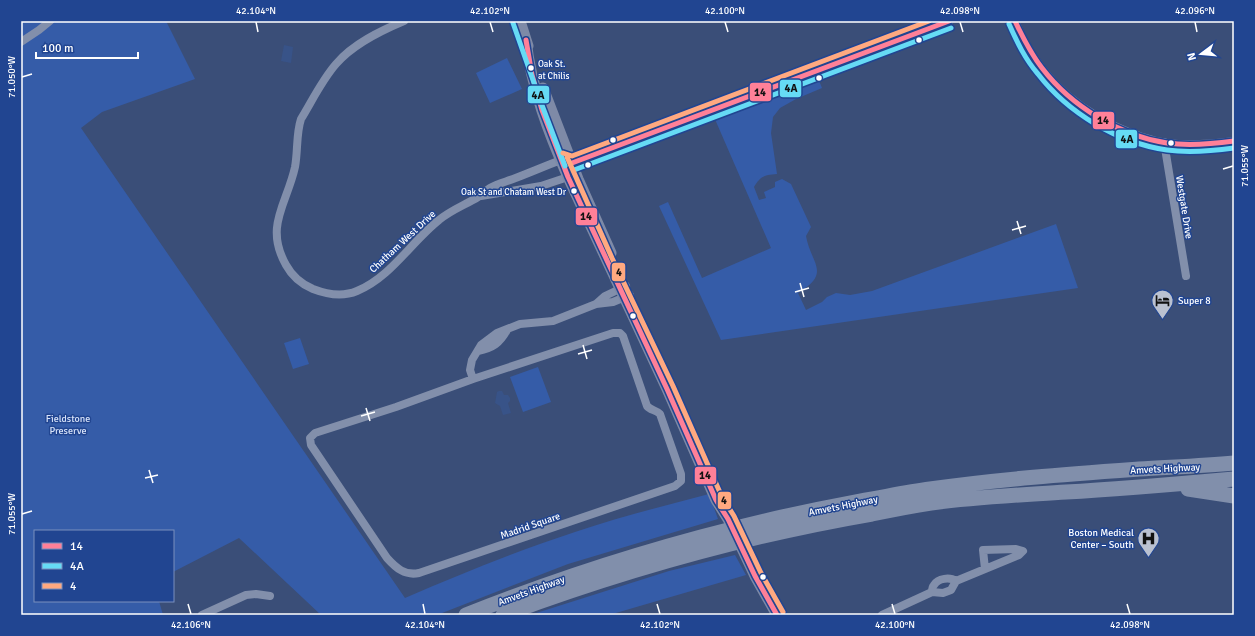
<svg xmlns="http://www.w3.org/2000/svg" width="1255" height="636" viewBox="0 0 1255 636" font-family="Signika,sans-serif">
<style>
.green{fill:#355ca8}
.water{fill:#385388}
.lines{fill:none;stroke-linecap:round;stroke-linejoin:round}
.minor{stroke:#828fab;stroke-width:8}
.secondary{stroke:#7e8aa7;stroke-width:11}
.motorway{stroke:#818fab;stroke-width:15}
.bus-1-casing{stroke:#214591;stroke-width:8}
.bus-2-casing{stroke:#214591;stroke-width:8}
.bus-3-casing{stroke:#214591;stroke-width:8}
.bus-1{stroke:#ff8098;stroke-width:5}
.bus-2{stroke:#66dbf5;stroke-width:5}
.bus-3{stroke:#ffa980;stroke-width:5}
.ticks{fill:none;stroke:#fff;stroke-width:1.5}
.bus-dot{fill:#fff;stroke:#214591;stroke-width:1.5}
.labels{text-anchor:middle;stroke-width:3;stroke-linejoin:round;paint-order:stroke}
.bus-label{font-size:9px;fill:#fff;stroke:#214591;text-anchor:start}
.street-label{font-size:10px;fill:#fff;stroke:#214591}
.poi-label{font-size:10px;fill:#fff;stroke:#214591;text-anchor:start}
.park-label{font-size:10px;fill:#d8e3f9;stroke:#214591}
.line-badge{stroke:#214591;stroke-width:1.5}
.pale-badge-label{font-size:11px;text-anchor:middle;font-weight:bold;fill:#111}
.neatline{fill:none;stroke:#fff;stroke-width:1.5}
.ticks-label{font-size:10px;text-anchor:middle;fill:#fff}
</style>
<rect width="100%" height="100%" fill="#3a4e78"/>
<path class="green" d="M 21,21 L 166,21 L 195,79 L 102,112 L 81,128 L 405,598 C 461,574 517,551 575,532 C 619,517 664,506 709,494 L 718,519 L 568,564 L 437,615 L 321,615 L 239,538 L 173,572 L 173,531 L 35,531 L 35,601 L 159,601 L 163,615 L 21,615 Z
M 507,58 L 522,89 L 490,103 L 476,73 Z
M 818,78 L 822,88 L 796,99 L 780,108 L 773,117 L 771,133 L 777,174 C 764,175 761,176 754,187 L 759,200 L 766,198 L 764,192 L 775,187 L 775,182 L 782,179 L 791,184 L 811,227 L 806,236 C 811,264 832,273 798,293 L 806,310 L 822,302 L 827,297 L 836,293 L 850,295 L 872,291 L 1056,224 L 1078,288 L 721,340 L 659,206 L 668,202 L 702,278 L 771,248 L 714,117 Z
M 300,338 L 309,364 L 293,369 L 284,343 Z
M 538,367 L 551,402 L 523,412 L 510,377 Z
M 735,555 L 746,575 L 609,615 L 530,615 L 669,571 Z"/>
<path class="water" d="M 284,45 L 293,47 L 291,63 L 281,61 Z
M 499,391 L 502,391 L 504,395 L 508,395 L 510,398 L 510,401 L 508,403 L 511,413 L 503,415 L 500,406 L 495,403 L 497,392 Z"/>
<g class="lines">
<path class="minor" d="M 404,21 C 380,31 353,44 336,64 C 322,80 312,101 301,119 C 296,134 298,151 295,167 C 287,204 264,226 286,265 C 292,276 301,284 313,289 C 326,294 343,297 357,291 C 391,277 411,242 439,220 C 451,210 465,205 478,197 C 482,194 486,191 490,188 C 497,184 505,182 513,179 C 529,173 545,166 561,160 L 565,161
M 1015,21 C 1034,69 1069,104 1115,126 C 1132,134 1149,140 1167,143 C 1190,146 1212,144 1234,141
M 21,42 L 39,30 L 50,21
M 1164,142 L 1186,276
M 572,163 L 803,75 L 949,21
M 481,196 L 541,186 L 568,177 L 569,173
M 596,304 L 605,296 L 626,286
M 613,333 L 620,333 L 623,336 L 647,406 C 650,410 656,410 660,414 L 681,474 L 681,481 L 675,486 L 419,573 C 405,576 396,568 387,558 L 311,445 L 310,438 L 315,433 L 396,407 L 473,379 Z
M 478,351 C 493,348 500,343 507,330
M 473,379 L 470,370 L 472,360 L 481,345 L 497,333 L 520,324 L 553,321 L 596,304 L 613,302 L 630,295
M 932,592 C 932,590 932,587 934,585 C 938,578 950,577 956,581
M 202,615 L 246,595 L 256,594 L 270,596
M 882,615 L 932,592 L 943,593 L 951,590 L 956,581 L 1019,555 L 1023,551 L 1016,549 L 983,550 L 985,569"/>
<path class="secondary" d="M 520,21 L 528,46
M 526,40 C 531,87 549,134 568,177 L 667,389 L 716,500 L 728,519 L 755,576 L 777,615
M 543,88 L 578,179 L 611,253"/>
<path class="motorway" d="M 1188,489 L 1234,496
M 466,615 C 594,564 725,526 860,501 C 884,497 907,492 930,489 C 1000,479 1070,474 1139,469 C 1171,467 1202,466 1234,463
M 503,615 C 624,570 744,536 872,514 C 891,510 911,506 931,503 C 975,497 1021,495 1066,492 C 1122,489 1178,484 1234,479"/>
<defs>
<path id="bus-1" d="M 1015,21 C 1023,38 1031,54 1042,68 C 1071,106 1120,136 1167,143 C 1189,146 1212,144 1234,141
M 526,40 L 532,75 L 542,110 L 568,177 L 667,389 L 716,500 L 728,519 L 755,576 L 777,615
M 572,163 L 949,21"/>
<path id="bus-2" d="M 513,23 L 540,100 L 565,166
M 1009,24 C 1017,42 1025,59 1038,74 C 1068,113 1118,143 1167,150 C 1189,153 1212,151 1234,148
M 574,170 L 951,28"/>
<path id="bus-3" d="M 563,153 L 572,156 L 929,21
M 567,157 L 612,258 L 673,386 L 722,497 L 734,516 L 761,573 L 783,612"/>
</defs>
<use href="#bus-1" class="bus-1-casing"/>
<use href="#bus-2" class="bus-2-casing"/>
<use href="#bus-3" class="bus-3-casing"/>
<use href="#bus-1" class="bus-1"/>
<use href="#bus-2" class="bus-2"/>
<use href="#bus-3" class="bus-3"/>
</g>
<path class="ticks" d="M 256,22 L 258,32M 490,22 L 493,32M 725,22 L 728,32M 960,22 L 963,32M 1195,22 L 1197,32M 22,77 L 32,74M 1223,169 L 1233,166M 1017,221 L 1021,234M 1012,230 L 1026,226M 800,283 L 804,297M 795,292 L 809,288M 583,345 L 587,359M 578,354 L 592,350M 366,408 L 370,421M 361,416 L 375,412M 149,470 L 153,483M 145,478 L 158,475M 22,514 L 32,511M 188,604 L 191,614M 423,604 L 425,614M 657,604 L 660,614M 892,604 L 895,614M 1127,604 L 1130,614"/>
<defs>
<symbol id="hotel-pin" viewBox="-11 -11 22 30"><path d="M0 17L-7.5 6A9.5 9.5 0 1 1 7.5 6Z" fill="#bac1d0" stroke="#214591"/><path d="M-6-4.5h1.5V1H6V5H4.5V3h-9V5H-6ZM-4 0a1.8 1.8 0 1 1 3.6 0ZM.5 0V-2.5h3Q6-2.5 6 0Z" fill="#111"/></symbol>
<symbol id="hospital-pin" viewBox="-11 -11 22 30"><path d="M0 17L-7.5 6A9.5 9.5 0 1 1 7.5 6Z" fill="#bac1d0" stroke="#214591"/><path d="M-5-5h3v3.5h4V-5h3V5h-3V1.5h-4V5h-3Z" fill="#111"/></symbol>
</defs>
<g fill-rule="evenodd">
<use href="#hotel-pin" x="1150" y="288" width="25" height="34"/>
<use href="#hospital-pin" x="1136" y="526" width="25" height="34"/>
</g>
<g class="bus-dot">
<circle cx="919" cy="40" r="3.5"/>
<circle cx="531" cy="68" r="3.5"/>
<circle cx="819" cy="78" r="3.5"/>
<circle cx="613" cy="140" r="3.5"/>
<circle cx="1171" cy="143" r="3.5"/>
<circle cx="588" cy="165" r="3.5"/>
<circle cx="574" cy="191" r="3.5"/>
<circle cx="633" cy="316" r="3.5"/>
<circle cx="763" cy="577" r="3.5"/>
</g>
<g class="labels">
<g class="bus-label">
<text x="538" y="67">Oak St.<tspan x="538" dy="12">at Chilis</tspan></text>
<text x="566" y="195" text-anchor="end">Oak St and Chatam West Dr</text>
</g>
<g class="street-label">
<text transform="translate(1185 207) rotate(81)" y="4">Westgate Drive</text>
<text transform="translate(402 241) rotate(-43)" y="4">Chatham West Drive</text>
<text transform="translate(1165 468) rotate(-3)" y="4">Amvets Highway</text>
<text transform="translate(843 505) rotate(-11)" y="4">Amvets Highway</text>
<text transform="translate(530 525) rotate(-19)" y="4">Madrid Square</text>
<text transform="translate(531 590) rotate(-20)" y="4">Amvets Highway</text>
</g>
<g class="poi-label">
<text x="1178" y="304">Super 8</text>
<text x="1134" y="536" text-anchor="end">Boston Medical<tspan x="1134" dy="12">Center – South</tspan></text>
</g>
<g class="park-label">
<text x="68" y="422">Fieldstone<tspan x="68" dy="12">Preserve</tspan></text>
</g>
</g>
<g class="line-badge">
<rect x="779" y="79" width="23" height="19" rx="4" fill="#66dbf5"/>
<rect x="749" y="82" width="23" height="20" rx="4" fill="#ff8098"/>
<rect x="527" y="85" width="23" height="19" rx="4" fill="#66dbf5"/>
<rect x="1092" y="111" width="23" height="19" rx="4" fill="#ff8098"/>
<rect x="1115" y="129" width="23" height="20" rx="4" fill="#66dbf5"/>
<rect x="575" y="207" width="23" height="19" rx="4" fill="#ff8098"/>
<rect x="611" y="262" width="15" height="20" rx="4" fill="#ffa980"/>
<rect x="694" y="466" width="23" height="19" rx="4" fill="#ff8098"/>
<rect x="717" y="491" width="15" height="19" rx="4" fill="#ffa980"/>
</g>
<g class="pale-badge-label">
<text x="791" y="92">4A</text>
<text x="760" y="96">14</text>
<text x="538" y="99">4A</text>
<text x="1103" y="124">14</text>
<text x="1127" y="143">4A</text>
<text x="586" y="220">14</text>
<text x="619" y="276">4</text>
<text x="705" y="479">14</text>
<text x="724" y="504">4</text>
</g>
<rect width="1255" height="636" fill="none" stroke="#214591" stroke-width="44"/>
<rect x="34" y="530" width="140" height="72" fill="#214591" stroke="#7a8fbd"/>
<rect x="42" y="543" width="20" height="6" fill="#ff8098" stroke="#7a8fbd"/>
<text x="70" y="550" font-size="12" fill="#ffffff">14</text>
<rect x="42" y="563" width="20" height="6" fill="#66dbf5" stroke="#7a8fbd"/>
<text x="70" y="570" font-size="12" fill="#ffffff">4A</text>
<rect x="42" y="583" width="20" height="6" fill="#ffa980" stroke="#7a8fbd"/>
<text x="70" y="590" font-size="12" fill="#ffffff">4</text>
<g transform="translate(1201 54) rotate(254)" stroke="#214591" stroke-width="3" paint-order="stroke">
<path d="M0-3L7 15L0 10L-7 15Z" fill="#ffffff"/>
<text y="-6" font-size="11" font-weight="bold" text-anchor="middle" fill="#ffffff">N</text>
</g>
<path d="M36 52v6h102v-6" fill="none" stroke="#ffffff" stroke-width="2"/>
<text x="42" y="52" font-size="12" fill="#ffffff" stroke="#214591" stroke-width="3" paint-order="stroke">100 m</text>
<rect x="22" y="22" width="1211" height="592" class="neatline"/>
<g class="ticks-label">
<text x="256" y="14">42.104°N</text>
<text x="490" y="14">42.102°N</text>
<text x="725" y="14">42.100°N</text>
<text x="960" y="14">42.098°N</text>
<text x="1195" y="14">42.096°N</text>
<text transform="translate(11 77) rotate(-90)" y="4">71.050°W</text>
<text transform="translate(1244 166) rotate(-90)" y="4">71.055°W</text>
<text transform="translate(11 514) rotate(-90)" y="4">71.055°W</text>
<text x="191" y="628">42.106°N</text>
<text x="425" y="628">42.104°N</text>
<text x="660" y="628">42.102°N</text>
<text x="895" y="628">42.100°N</text>
<text x="1130" y="628">42.098°N</text>
</g>
</svg>
